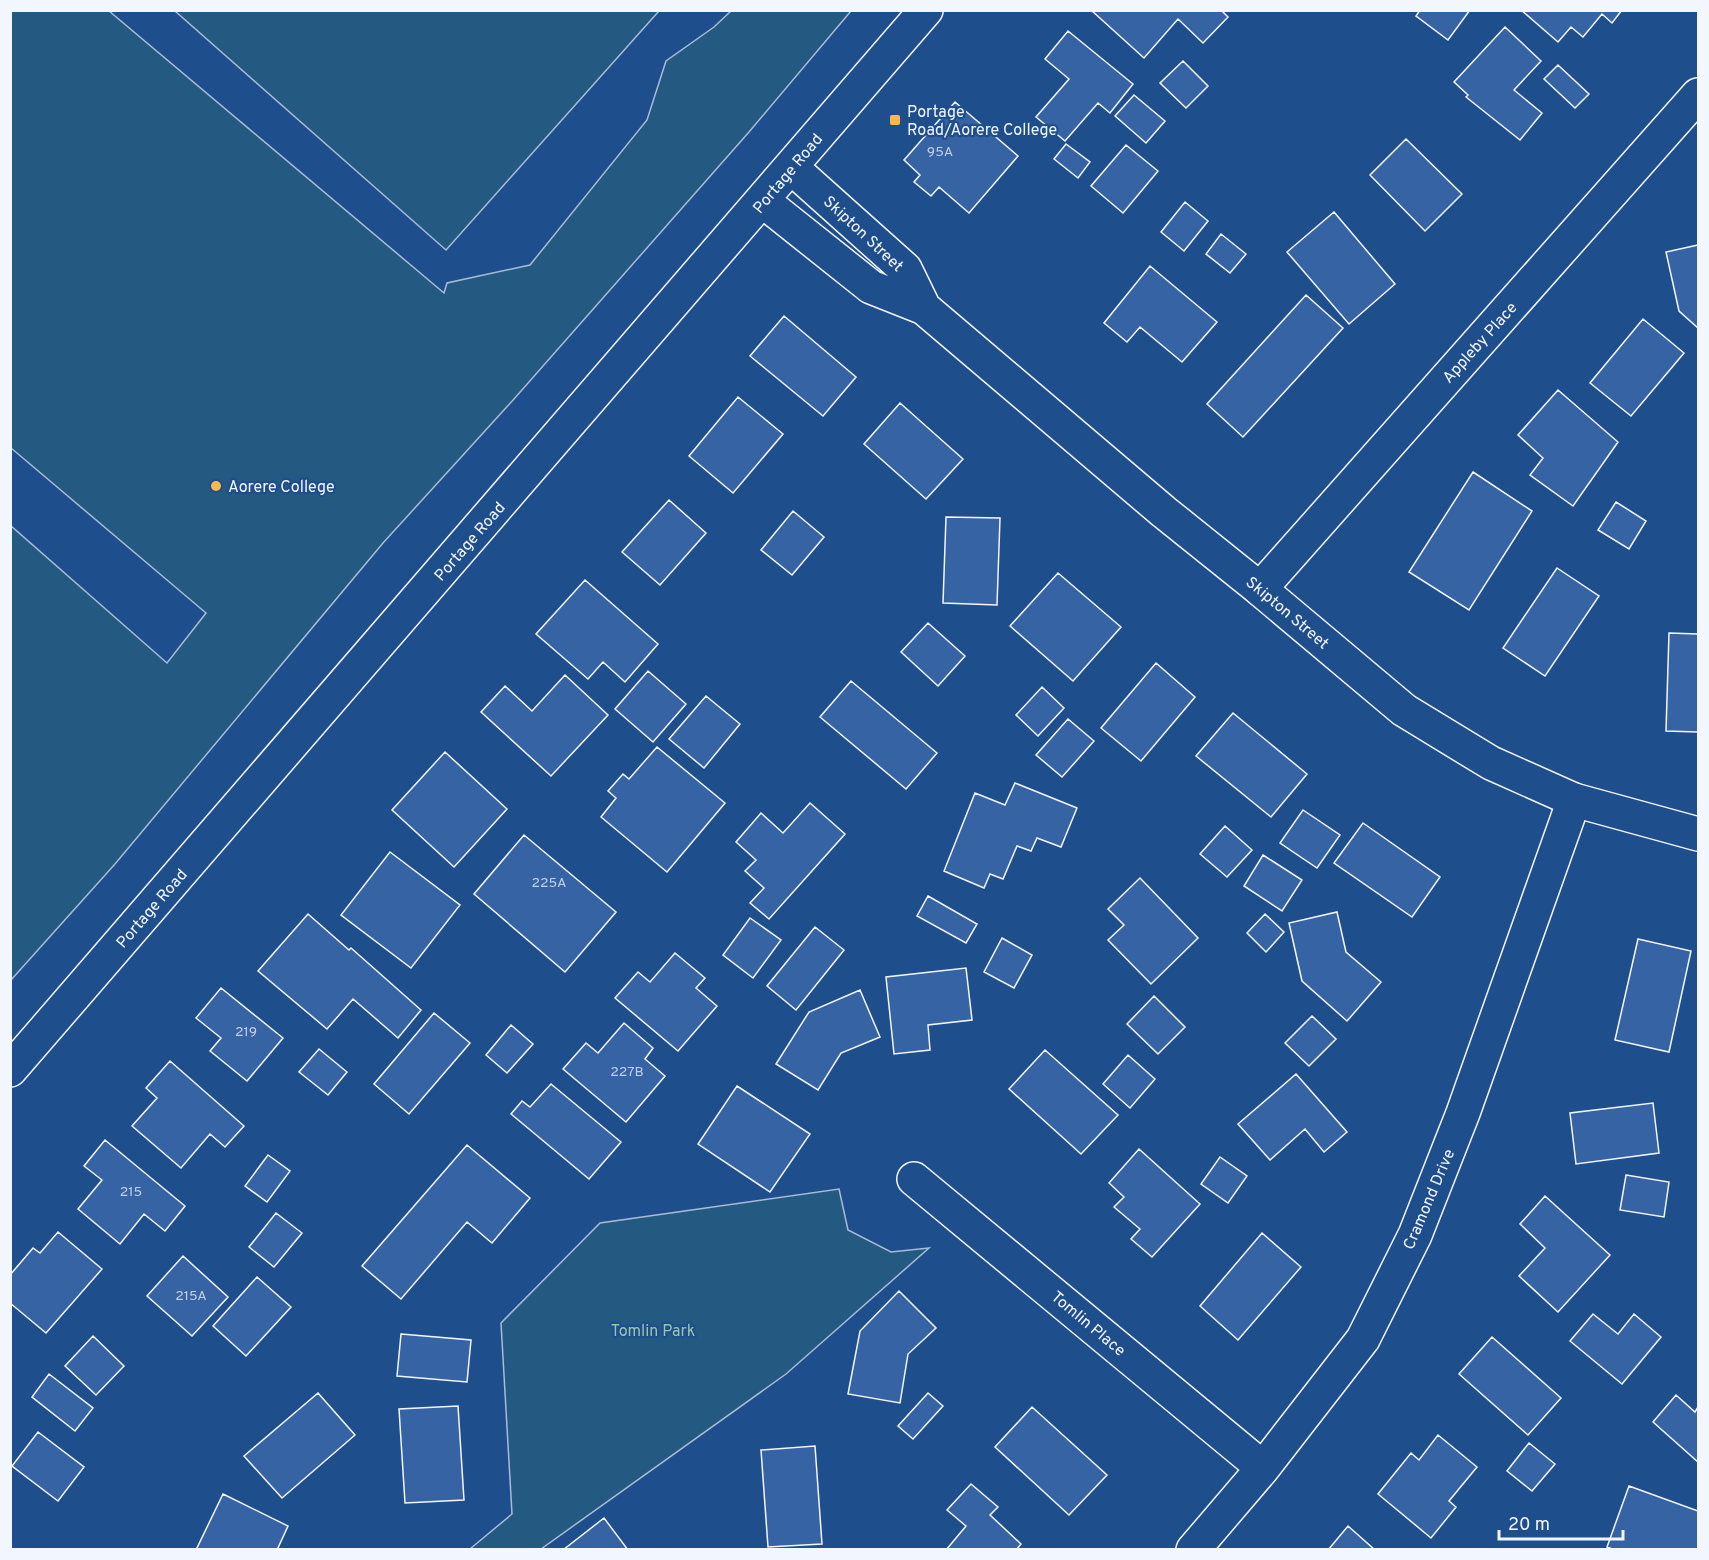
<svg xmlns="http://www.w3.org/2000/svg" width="1709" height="1560" viewBox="0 0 1709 1560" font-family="Overpass,sans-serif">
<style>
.green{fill:#245a82;stroke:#a8bbd7;stroke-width:1.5}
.building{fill:#3563a3;stroke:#f2f6ff;stroke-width:1.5}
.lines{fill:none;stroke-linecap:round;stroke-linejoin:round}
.street-casing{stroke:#f2f6ff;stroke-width:36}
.secondary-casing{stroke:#f2f6ff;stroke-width:36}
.street{stroke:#1f4e8c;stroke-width:33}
.secondary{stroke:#1f4e8c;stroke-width:33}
.poi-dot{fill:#ffb74d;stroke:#1f4e8c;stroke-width:2}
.labels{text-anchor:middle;stroke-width:4.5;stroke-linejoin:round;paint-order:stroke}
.number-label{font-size:14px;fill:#c3d1e8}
.poi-label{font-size:16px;fill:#f2f6ff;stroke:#1f4e8c;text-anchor:start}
.street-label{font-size:16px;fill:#f2f6ff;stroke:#1f4e8c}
.park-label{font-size:16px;fill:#97c8a6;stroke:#1f4e8c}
</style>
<rect width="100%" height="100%" fill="#1f4e8c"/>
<path class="green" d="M 11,10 L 109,11 L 444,293 L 447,283 L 530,265 L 647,120 L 666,61 L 714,27 L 731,11 L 851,11 L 749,132 L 514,399 L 383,543 L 115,864 L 11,980 L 11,526 L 167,663 L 206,613 L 11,448 Z
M 175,11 L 659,11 L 446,250 Z
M 839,1189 L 848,1230 L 891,1252 L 929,1248 L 786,1374 L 541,1549 L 470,1549 L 512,1514 L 501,1323 L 600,1223 Z"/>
<path class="building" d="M 1091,10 L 1221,10 L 1228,17 L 1203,43 L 1178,19 L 1144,58 Z
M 1420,10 L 1470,10 L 1448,40 L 1416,16 Z
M 1521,10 L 1622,10 L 1612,23 L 1602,14 L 1583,37 L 1571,27 L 1558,42 Z
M 1505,27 L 1541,61 L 1514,90 L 1542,113 L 1520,140 L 1466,97 L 1468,95 L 1454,82 Z
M 1068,31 L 1133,84 L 1110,113 L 1098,103 L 1065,141 L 1036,117 L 1069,79 L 1045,59 Z
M 1183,61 L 1208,86 L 1186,108 L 1160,83 Z
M 1558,65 L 1589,94 L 1575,108 L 1544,79 Z
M 1134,95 L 1165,121 L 1146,143 L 1115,116 Z
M 955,102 L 1018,156 L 969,213 L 939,187 L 931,196 L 914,182 L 920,175 L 904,160 Z
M 1406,139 L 1462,194 L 1425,231 L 1370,175 Z
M 1066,144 L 1090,162 L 1078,178 L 1054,159 Z
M 1126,145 L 1158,171 L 1123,213 L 1091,186 Z
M 1185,202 L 1208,221 L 1184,251 L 1161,232 Z
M 1334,212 L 1395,284 L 1349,324 L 1287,252 Z
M 1221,234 L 1246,254 L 1230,273 L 1206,254 Z
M 1698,245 L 1698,328 L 1679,311 L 1666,252 Z
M 1150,266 L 1217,322 L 1182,362 L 1140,327 L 1127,342 L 1104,323 Z
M 1306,295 L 1343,328 L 1243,437 L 1207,404 Z
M 784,316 L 856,377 L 823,416 L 750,356 Z
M 1643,319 L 1684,353 L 1631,416 L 1590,383 Z
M 1558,390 L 1618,442 L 1573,506 L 1530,475 L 1543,458 L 1518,435 Z
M 738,397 L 783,434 L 733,493 L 689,456 Z
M 900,403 L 963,459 L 926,499 L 864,444 Z
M 1473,472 L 1532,511 L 1469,610 L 1409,572 Z
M 669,500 L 706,533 L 660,585 L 622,552 Z
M 1616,502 L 1646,521 L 1629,549 L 1598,530 Z
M 793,511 L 824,537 L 792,575 L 761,550 Z
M 946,517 L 1000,518 L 997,605 L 943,603 Z
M 1557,568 L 1599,596 L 1545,676 L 1503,648 Z
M 1058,573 L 1121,627 L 1073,681 L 1010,626 Z
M 585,580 L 658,644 L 625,682 L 603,662 L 588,679 L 536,634 Z
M 928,623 L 965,656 L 938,686 L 901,652 Z
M 1669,633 L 1698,634 L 1698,732 L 1666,731 Z
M 1156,663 L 1195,697 L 1141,761 L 1101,728 Z
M 648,671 L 686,704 L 653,742 L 615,709 Z
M 565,675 L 608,715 L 551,776 L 481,712 L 505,686 L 532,711 Z
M 851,681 L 937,753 L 906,789 L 820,717 Z
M 1042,687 L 1064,708 L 1038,736 L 1016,715 Z
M 706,696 L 740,724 L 704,768 L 669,739 Z
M 1233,713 L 1307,774 L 1271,817 L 1196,756 Z
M 1068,719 L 1094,741 L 1062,777 L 1036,755 Z
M 657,747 L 725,803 L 667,872 L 601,817 L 616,798 L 608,791 L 623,774 L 629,779 Z
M 445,752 L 507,809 L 454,867 L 392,810 Z
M 1015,783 L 1077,808 L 1061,847 L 1037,838 L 1031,851 L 1017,846 L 1003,879 L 990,874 L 984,888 L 944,871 L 975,793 L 1005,805 Z
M 810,803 L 845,834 L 769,919 L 750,903 L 764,888 L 745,871 L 756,860 L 736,842 L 761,813 L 783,833 Z
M 1303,810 L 1340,835 L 1317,868 L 1280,843 Z
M 1363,823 L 1440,877 L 1412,917 L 1334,863 Z
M 1225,826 L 1252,850 L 1227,877 L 1200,854 Z
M 524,835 L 616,912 L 565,972 L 474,894 Z
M 390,852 L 460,905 L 411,968 L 341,915 Z
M 1263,855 L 1302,880 L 1282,911 L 1244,886 Z
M 1140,878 L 1198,938 L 1151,984 L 1108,940 L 1124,925 L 1108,909 Z
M 928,896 L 977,924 L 966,943 L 917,916 Z
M 1337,912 L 1346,952 L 1381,982 L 1347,1021 L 1302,981 L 1289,923 Z
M 308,914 L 349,950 L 351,948 L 421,1010 L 398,1038 L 353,999 L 327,1029 L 258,971 Z
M 1265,914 L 1284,932 L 1266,952 L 1247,933 Z
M 750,918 L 781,940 L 753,978 L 723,955 Z
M 815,927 L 844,950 L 796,1010 L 767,986 Z
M 1002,938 L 1032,955 L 1014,988 L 984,972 Z
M 1638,939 L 1691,951 L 1669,1052 L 1615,1040 Z
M 675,953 L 705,978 L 696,988 L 717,1006 L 678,1051 L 615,998 L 638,972 L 650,982 Z
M 966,968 L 972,1020 L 928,1025 L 930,1050 L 894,1054 L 886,977 Z
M 221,988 L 283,1038 L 247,1081 L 210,1051 L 221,1038 L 196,1018 Z
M 860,990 L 880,1037 L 841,1053 L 818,1090 L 776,1064 L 809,1012 Z
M 1154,996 L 1185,1027 L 1158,1054 L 1127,1024 Z
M 434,1013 L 470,1043 L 409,1114 L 374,1084 Z
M 1312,1016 L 1336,1039 L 1309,1066 L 1285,1043 Z
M 624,1023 L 653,1048 L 645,1059 L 665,1076 L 626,1122 L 563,1069 L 586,1043 L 598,1053 Z
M 511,1025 L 533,1044 L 507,1073 L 486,1055 Z
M 319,1049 L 347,1072 L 328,1095 L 299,1072 Z
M 1045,1050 L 1118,1115 L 1081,1154 L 1009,1089 Z
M 1128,1055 L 1155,1079 L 1130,1108 L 1103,1084 Z
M 170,1061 L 244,1126 L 225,1147 L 210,1134 L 181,1168 L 132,1126 L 157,1098 L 146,1088 Z
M 1296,1074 L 1347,1132 L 1324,1152 L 1305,1129 L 1270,1160 L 1238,1124 Z
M 551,1084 L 621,1142 L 589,1179 L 511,1114 L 522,1101 L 530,1107 Z
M 737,1086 L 810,1134 L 770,1192 L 698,1144 Z
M 1653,1103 L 1659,1153 L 1576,1164 L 1570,1113 Z
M 105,1140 L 185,1206 L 165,1231 L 144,1214 L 120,1244 L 78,1209 L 102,1180 L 84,1166 Z
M 467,1145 L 530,1198 L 492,1243 L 467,1222 L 401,1299 L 362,1266 Z
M 1139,1149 L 1200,1204 L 1152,1257 L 1131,1239 L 1140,1229 L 1114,1207 L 1124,1197 L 1109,1183 Z
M 268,1155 L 290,1171 L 267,1202 L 245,1186 Z
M 1220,1157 L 1247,1176 L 1228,1203 L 1201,1184 Z
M 1626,1175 L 1669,1182 L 1664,1217 L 1620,1210 Z
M 1545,1196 L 1610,1255 L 1558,1312 L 1519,1276 L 1545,1248 L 1520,1224 Z
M 276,1213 L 302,1233 L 274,1267 L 249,1247 Z
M 58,1232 L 102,1269 L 46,1333 L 10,1303 L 10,1275 L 33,1248 L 40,1253 Z
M 1262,1233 L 1301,1267 L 1238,1340 L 1200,1306 Z
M 183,1256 L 228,1297 L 192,1336 L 147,1296 Z
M 257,1277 L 291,1307 L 246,1356 L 213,1326 Z
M 899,1291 L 936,1328 L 908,1354 L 900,1403 L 848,1394 L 860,1331 Z
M 1593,1314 L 1618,1334 L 1634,1314 L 1661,1337 L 1622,1384 L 1570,1341 Z
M 401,1334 L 471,1340 L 467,1382 L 397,1376 Z
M 93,1336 L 124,1366 L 96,1395 L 65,1366 Z
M 1492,1337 L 1561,1398 L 1528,1435 L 1459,1374 Z
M 49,1374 L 93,1408 L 75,1431 L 32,1397 Z
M 318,1393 L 355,1435 L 282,1498 L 244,1456 Z
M 928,1393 L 943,1406 L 913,1439 L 898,1426 Z
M 1676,1395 L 1695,1412 L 1698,1407 L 1698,1462 L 1653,1422 Z
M 458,1406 L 464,1500 L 405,1503 L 399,1409 Z
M 1032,1407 L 1107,1475 L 1069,1515 L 995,1447 Z
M 38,1432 L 84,1467 L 58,1501 L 12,1466 Z
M 1438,1435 L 1477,1467 L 1449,1501 L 1456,1507 L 1431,1538 L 1378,1494 L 1411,1453 L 1419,1460 Z
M 1529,1443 L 1555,1464 L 1532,1491 L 1507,1471 Z
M 815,1446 L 822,1544 L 768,1547 L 761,1450 Z
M 971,1484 L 998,1507 L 990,1515 L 1021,1544 L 1016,1550 L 946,1550 L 966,1526 L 947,1510 Z
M 1629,1486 L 1698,1511 L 1698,1550 L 1615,1550 L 1607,1547 Z
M 223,1494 L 288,1526 L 277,1550 L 196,1550 Z
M 604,1518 L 628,1550 L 563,1550 Z
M 1348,1526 L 1375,1550 L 1328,1550 Z"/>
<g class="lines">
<defs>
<path id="street" d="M 1260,589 L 1698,95
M 914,1179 L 1263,1468
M 1193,1550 L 1263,1468 L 1363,1339 L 1415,1235 L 1463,1113 L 1574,800"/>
<path id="secondary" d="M 791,167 L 905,269 L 924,308
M 763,201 L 871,287 L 924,308 L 1164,512 L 1260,589 L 1404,710 L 1491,763 L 1574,800 L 1698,834
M 10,1070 L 926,10"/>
</defs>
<use href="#street" class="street-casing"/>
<use href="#secondary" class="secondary-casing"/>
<use href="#street" class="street"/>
<use href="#secondary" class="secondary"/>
</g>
<g class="poi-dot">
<rect x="889" y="114" width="12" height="12" rx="3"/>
<circle cx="216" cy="486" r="6"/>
</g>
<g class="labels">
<g class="number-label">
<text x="940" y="156">95A</text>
<text x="549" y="887">225A</text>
<text x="246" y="1036">219</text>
<text x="627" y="1076">227B</text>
<text x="131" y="1196">215</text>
<text x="191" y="1300">215A</text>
</g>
<g class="poi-label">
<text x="907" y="117">Portage<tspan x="907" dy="18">Road/Aorere College</tspan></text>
<text x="228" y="492">Aorere College</text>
</g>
<g class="street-label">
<text transform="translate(787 173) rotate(-50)" y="6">Portage Road</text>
<text transform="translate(864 233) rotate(43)" y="6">Skipton Street</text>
<text transform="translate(1479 342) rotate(-48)" y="6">Appleby Place</text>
<text transform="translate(469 541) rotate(-49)" y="6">Portage Road</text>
<text transform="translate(1288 612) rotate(40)" y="6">Skipton Street</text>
<text transform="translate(151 908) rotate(-49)" y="6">Portage Road</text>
<text transform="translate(1428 1199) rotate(-67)" y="6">Cramond Drive</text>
<text transform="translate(1089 1323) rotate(40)" y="6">Tomlin Place</text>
</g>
<g class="park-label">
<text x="653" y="1336">Tomlin Park</text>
</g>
</g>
<rect width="1709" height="1560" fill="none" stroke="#f2f6ff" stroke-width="24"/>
<path d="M1499 1530v9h124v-9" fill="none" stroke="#f2f6ff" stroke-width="3"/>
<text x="1508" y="1530" font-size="18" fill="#f2f6ff" stroke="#1f4e8c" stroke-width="4.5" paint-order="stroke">20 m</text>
</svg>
